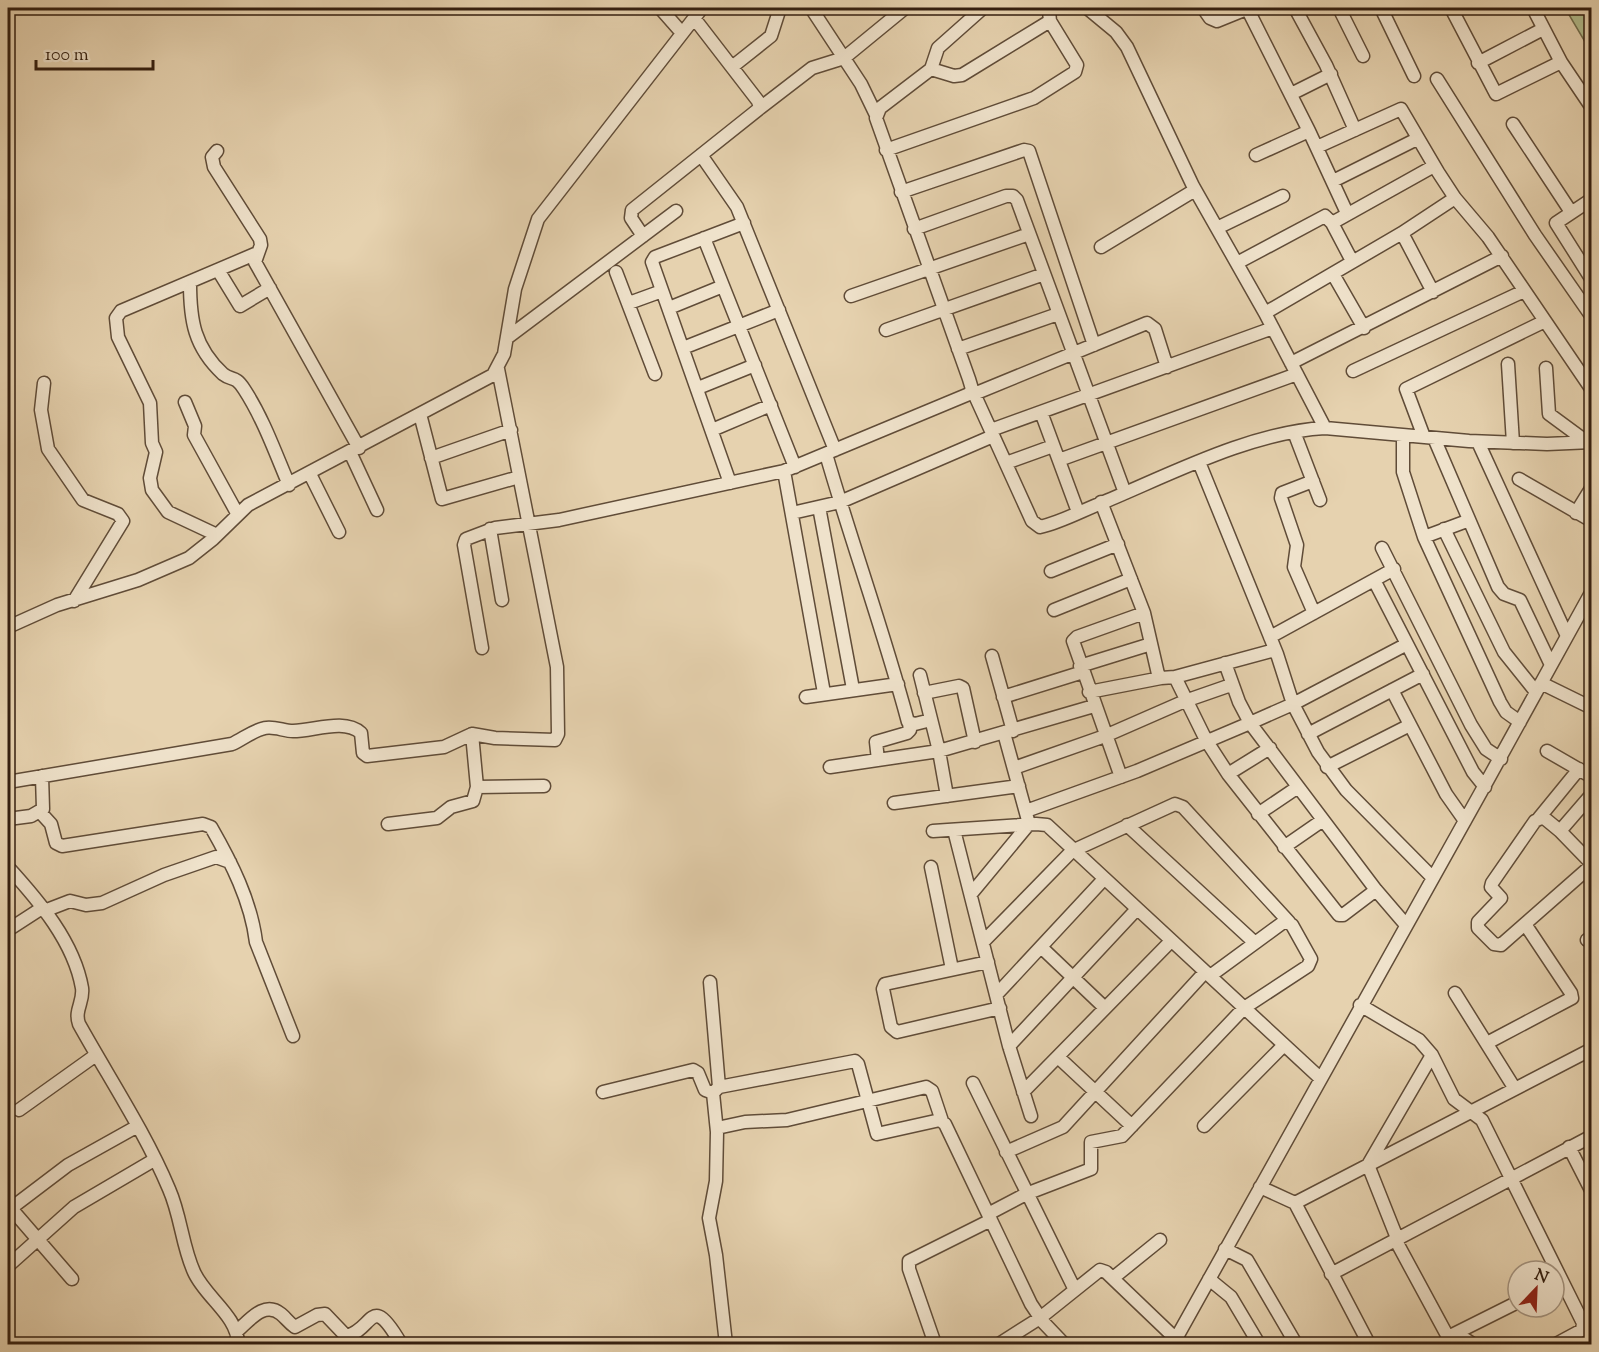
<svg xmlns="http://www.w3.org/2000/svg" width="1599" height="1352" viewBox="0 0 1599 1352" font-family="'Sorts Mill Goudy',serif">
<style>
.green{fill:#b2bd8d;stroke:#736e4e;stroke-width:1.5}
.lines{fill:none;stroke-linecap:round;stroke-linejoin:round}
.minor-casing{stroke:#604c38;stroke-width:15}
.minor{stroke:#efe2cb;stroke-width:12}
</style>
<rect width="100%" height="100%" fill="#e6d2af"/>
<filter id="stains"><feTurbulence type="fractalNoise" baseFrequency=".00333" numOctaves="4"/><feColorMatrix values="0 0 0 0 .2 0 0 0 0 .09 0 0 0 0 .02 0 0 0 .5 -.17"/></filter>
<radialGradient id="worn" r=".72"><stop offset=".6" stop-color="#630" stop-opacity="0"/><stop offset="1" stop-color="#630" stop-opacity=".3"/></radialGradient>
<path class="green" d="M 1565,8 L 1591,8 L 1591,52 Z"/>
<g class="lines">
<defs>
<path id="minor" d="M 660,8 L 682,33
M 811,8 L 861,84 L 876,115
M 1087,8 L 1116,32 L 1127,47 L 1193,186 L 1265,313 L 1325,428
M 1203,8 L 1210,18 L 1217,21 L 1249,8
M 1247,8 L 1309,131 L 1347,213
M 1295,8 L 1326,65 L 1355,130
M 1339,8 L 1363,56
M 1381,8 L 1414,76
M 1451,8 L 1496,94 L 1561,62
M 1533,8 L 1561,62 L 1592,108
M 1478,63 L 1543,29
M 732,67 L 771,36 L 780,8
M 931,69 L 954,76 L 962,75 L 1050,21
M 1437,79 L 1535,235 L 1592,317
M 1291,94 L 1331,74
M 760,108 L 812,68 L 844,58 L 905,8
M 1513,124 L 1571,212
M 1317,147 L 1401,109 L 1438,172 L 1455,198 L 1488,237 L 1592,390
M 886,150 L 1034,98 L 1075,72 L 1077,65 L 1050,21 L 1049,11 L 1053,8
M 217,151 L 212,157 L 214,167 L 260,239 L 261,245 L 255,262 L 359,448
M 701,155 L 737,207 L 835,450
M 1256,155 L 1309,131
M 1333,181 L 1417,139
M 901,192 L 1024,150 L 1029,151 L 1094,345
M 1592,199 L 1556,223 L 1592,280
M 1332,223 L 1434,166
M 1217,228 L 1283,196
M 914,229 L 1006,196 L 1013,196 L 1017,200 L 1125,493
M 1402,233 L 1433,292
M 643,236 L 631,218 L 632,210 L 760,108 L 758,101 L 694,18
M 704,238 L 795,467
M 1101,247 L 1195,190
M 1237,263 L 1325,216 L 1332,223 L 1352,261
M 218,270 L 240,306 L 270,288
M 616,272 L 655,374
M 1333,274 L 1364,328
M 190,283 C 190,320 194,347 223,374 C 232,381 235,375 244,389 C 263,418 275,452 289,485
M 851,296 L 1029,234
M 629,303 L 662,291
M 669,308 L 723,286
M 1265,313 L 1402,233 L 1455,198
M 886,330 L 1044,274
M 507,338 L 676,211
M 683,348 L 779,310
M 958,349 L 1058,314
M 1291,363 L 1502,256
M 1508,364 L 1513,443
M 1546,368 L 1549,414 L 1587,442
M 1353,371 L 1524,291
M 44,383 L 41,410 L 48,449 L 83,500 L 118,514 L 123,521 L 74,601
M 698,388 L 755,365
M 972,389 L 1032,521 L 1040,527 C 1062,522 1083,510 1104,502 C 1171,474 1251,432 1325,428 L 1469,441 L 1547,444 L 1592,442
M 974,394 L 1147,323 L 1155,329 L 1167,367
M 185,402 L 195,426 L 194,435 L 237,513
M 1041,412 L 1078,512
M 420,414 L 442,499 L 519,477
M 712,430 L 771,405
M 991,430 L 1273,328
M 1294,432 L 1320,500
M 1403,435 L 1403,472 L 1424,537 L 1500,702 L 1506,712 L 1520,722
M 1424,437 L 1406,389 L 1545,321
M 1434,438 L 1498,587 L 1504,594 L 1520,600 L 1551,665
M 1478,442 L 1567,636
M 350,452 L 377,510
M 826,454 C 852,544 884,632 908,722 L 915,724 L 931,720
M 431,458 L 511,430
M 1059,460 L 1297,374
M 1199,462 L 1277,654 L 1293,704 L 1318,752 L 1346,790 L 1433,878
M 1006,463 L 1053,446
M 784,471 L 824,693
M 310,474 L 339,532
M 1519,479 L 1592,521
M 1313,481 L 1282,493 L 1281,498 L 1297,545 L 1294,567 L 1314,613
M 730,483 L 652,262 L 655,257 L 744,223
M 1101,502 L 1144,613 L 1158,674 L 1161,678 L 1175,677 L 1206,740 L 1228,774 L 1339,915 L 1343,915 L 1376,890
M 819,507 L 853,689
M 792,513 L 840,502 L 993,436
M 1576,513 L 1592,487
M 490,529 L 502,600
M 1444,529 L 1504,652 L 1536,692
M 217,535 L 168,512 L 152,490 L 150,478 L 156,452 L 152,443 L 150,403 L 118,337 L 116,318 L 121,311 L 255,254
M 1424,537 L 1467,521
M 1382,548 L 1471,725 L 1486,749 L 1501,759
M 1051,571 L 1118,544
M 1374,580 L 1473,772 L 1485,787
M 1054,610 L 1131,579
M 8,627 L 57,605 L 138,580 L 189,558 L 213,539 L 248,505 L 493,375 L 504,354 L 515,289 L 538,219 L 702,8
M 1270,637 L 1394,569
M 482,648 L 464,545 L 466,539 L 495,528 L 559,520 L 784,471 L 969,394 L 972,389 L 969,379 L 876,118 L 880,108 L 931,69 L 938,48 L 983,8
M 992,656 L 1013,731
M 1225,663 L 1239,702 L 1250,723 L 1376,890 L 1406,925
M 1080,666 L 1151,644
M 920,675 L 939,751 L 1094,706
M 1175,677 L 1275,650
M 1541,683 L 1592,708
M 1392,690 L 1446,794 L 1465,821
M 1089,692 L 1161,678
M 924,693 L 959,686 L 963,688 L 975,742
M 806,697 L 898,684
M 1003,697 L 1083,672
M 472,734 L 477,787 L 544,786
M 1308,734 L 1423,674
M 1547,751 L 1592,777
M 878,760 L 876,742 L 907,733 L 910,730 L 909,723
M 830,767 L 939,751 L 947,796
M 1327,767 L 1410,725
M 1014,768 L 1105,736 L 1185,701 L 1231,685
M 1228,774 L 1270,748
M 1121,777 L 1073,641 L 1077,637 L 1144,613
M 8,782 L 232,744 C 243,739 252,731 265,728 C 274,726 284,731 293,731 C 314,731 344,718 361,733 L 363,753 L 367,756 L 444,747 L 472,734 L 495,738 L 555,740 L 558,734 L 557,667 L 498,369
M 1592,794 L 1560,831 L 1592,864
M 894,803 L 1019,786
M 1026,811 L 1137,771 L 1250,723 L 1293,704 L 1407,644
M 40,812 L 51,824 L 56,843 L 62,846 L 203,824 L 211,827 C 231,862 251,901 256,942 L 293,1036
M 1258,814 L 1298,787
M 1539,818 L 1579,769
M 8,819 L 31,816 L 43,809 L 42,776
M 388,824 L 437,818 L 451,807 L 473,801 L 477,787
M 1127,825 L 1254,942
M 954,830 L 1009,1046 L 1031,1116
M 933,831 L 1036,824 L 1047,825 L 1320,1078
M 1560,831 L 1543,817 L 1535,821 L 1492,883 L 1491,887 L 1501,898 L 1478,922 L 1478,928 L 1494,944 L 1501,945 L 1592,865
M 1284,847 L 1323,820
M 8,867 C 39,901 74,942 82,988 C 84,1002 74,1010 79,1024 C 109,1078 145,1132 169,1189 C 181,1216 182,1246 194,1272 C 205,1297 238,1316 238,1344
M 931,867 L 952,969
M 971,894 L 1029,824 L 1004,733
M 44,911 L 70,901 L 86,905 L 102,903 L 164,875 L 216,857 L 230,862
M 8,930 L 42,908
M 1587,940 L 1592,937
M 983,942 L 1072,851 L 1175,804 L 1183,807 L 1289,922
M 1041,947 L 1105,1008
M 988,962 L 885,984 L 883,989 L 891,1027 L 897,1032 L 1000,1008
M 710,982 L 719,1087
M 1455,993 L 1515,1089
M 997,994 L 1103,880
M 1360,1005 L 1419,1040 L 1432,1055 L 1454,1099 L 1482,1120 L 1583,1323 L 1582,1330 L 1556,1344
M 1487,1043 L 1572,998 L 1571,993 L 1525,924
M 1009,1046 L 1136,910
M 1058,1057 L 1132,1126
M 973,1083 L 1075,1290
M 603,1092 L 693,1070 L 698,1073 L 705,1090 L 713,1093
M 1023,1092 L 1171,941
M 19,1110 L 96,1055
M 1204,1126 L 1283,1046
M 717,1128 L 745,1122 L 787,1120 L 926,1087 L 932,1091 L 942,1121
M 1569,1147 L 1592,1192
M 1006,1152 L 1063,1127 L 1205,972
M 1260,1187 L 1295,1203
M 8,1205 L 72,1279
M 10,1209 L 68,1165 L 136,1127
M 988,1214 L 1026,1194 L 1091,1169 L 1091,1142 L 1122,1136 L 1244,1008 L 1308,966 L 1311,959 L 1292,925 L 1285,921 L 1210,976
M 1397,1238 L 1368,1165 L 1432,1055
M 1395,1239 L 1448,1337 L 1518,1302
M 1225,1249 L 1247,1260 L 1296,1344
M 8,1266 L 74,1207 L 154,1160
M 1331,1274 L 1592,1136
M 1113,1278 L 1160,1240
M 1209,1279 L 1231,1297 L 1259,1344
M 236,1332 C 249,1321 264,1300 281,1314 C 286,1318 289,1323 295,1327 L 317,1315 L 325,1314 L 346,1336 C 374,1330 370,1290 401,1344
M 1457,1334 L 1473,1344
M 726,1344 L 716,1255 L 709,1218 L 716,1181 L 717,1132 L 713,1093 L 719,1087 L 855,1061 L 858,1064 L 877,1134 L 940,1120 L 945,1124 L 1031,1304 L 1043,1322 L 1064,1344
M 935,1344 L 909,1269 L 909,1261 L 991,1220
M 999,1344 L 1040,1318 L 1100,1270 L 1106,1272 L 1176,1339
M 1173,1344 C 1312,1093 1454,843 1592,591
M 1369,1344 L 1295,1203 L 1592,1049"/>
</defs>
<use href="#minor" class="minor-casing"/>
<use href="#minor" class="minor"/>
</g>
<rect width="1599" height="1352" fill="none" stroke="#e6d2af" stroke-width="30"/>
<rect x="9" y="9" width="1581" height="1334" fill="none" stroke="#341f10" stroke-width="3"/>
<rect x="15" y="15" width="1569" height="1322" fill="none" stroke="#341f10" stroke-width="1.5"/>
<g transform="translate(1536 1289) rotate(23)"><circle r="28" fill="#efe2cb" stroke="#a49480" stroke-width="1.5"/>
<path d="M0-4.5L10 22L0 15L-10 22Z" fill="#8f2418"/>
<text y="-9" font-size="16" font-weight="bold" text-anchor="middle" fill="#341f10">N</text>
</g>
<path d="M36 60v9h117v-9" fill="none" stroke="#341f10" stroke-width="3"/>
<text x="45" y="60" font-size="18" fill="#341f10" stroke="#efe2cb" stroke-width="4.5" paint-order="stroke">100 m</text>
<rect width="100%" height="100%" filter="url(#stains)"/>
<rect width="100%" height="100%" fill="url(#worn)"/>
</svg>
